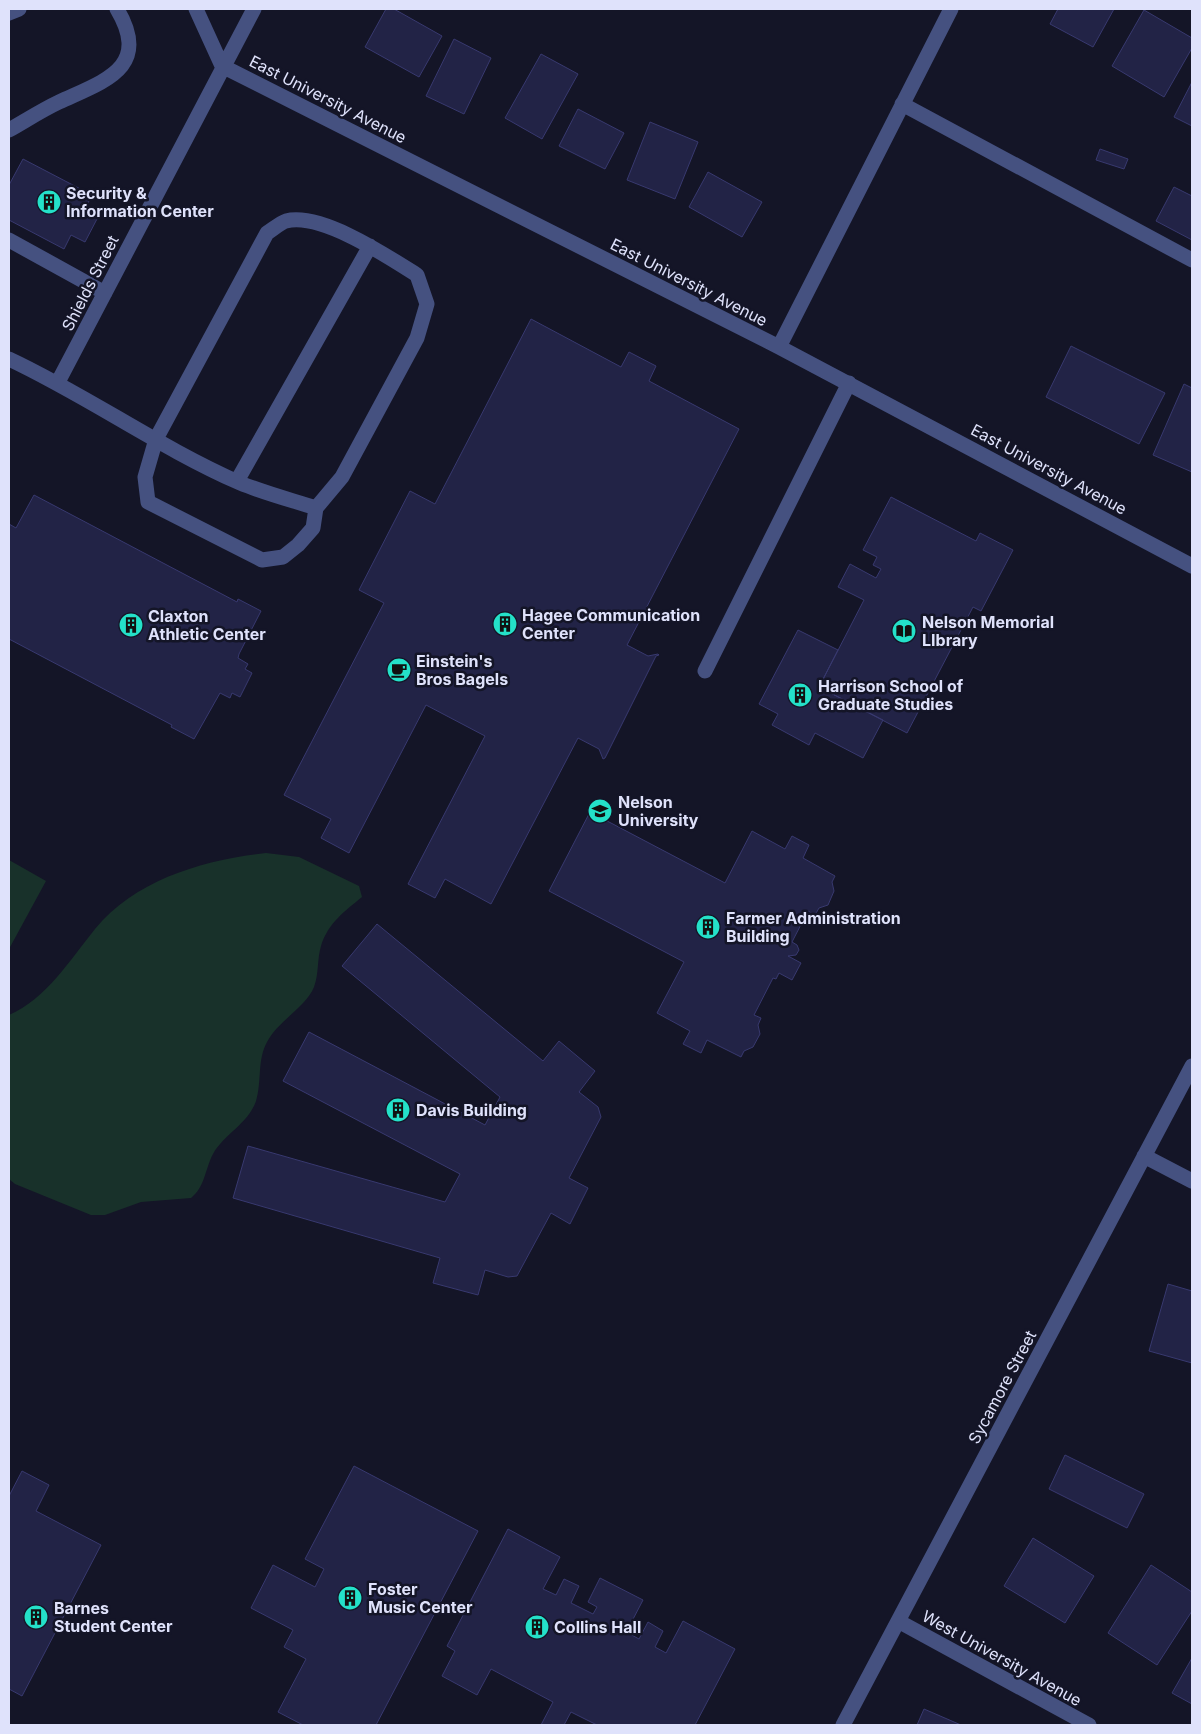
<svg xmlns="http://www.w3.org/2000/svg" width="1201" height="1734" viewBox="0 0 1201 1734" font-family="Inter,sans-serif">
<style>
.green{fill:#18312a}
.building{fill:#222346;stroke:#38396f}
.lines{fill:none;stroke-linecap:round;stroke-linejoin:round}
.minor{stroke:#455180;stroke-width:15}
.labels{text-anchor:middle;stroke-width:5;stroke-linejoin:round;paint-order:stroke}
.street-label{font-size:16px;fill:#dfe2fb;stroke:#141527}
.poi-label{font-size:16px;font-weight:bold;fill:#dfe2fb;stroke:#141527;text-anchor:start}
</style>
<rect width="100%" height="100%" fill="#141527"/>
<path class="green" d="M 266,853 L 299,857 L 359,886 L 362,897 C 345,911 328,923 321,946 C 317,959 319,974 314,987 C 306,1007 278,1021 267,1042 C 257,1060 262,1082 256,1101 C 248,1124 224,1134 213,1154 C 205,1169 205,1187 191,1198 L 141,1202 L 105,1215 L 91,1215 L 15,1184 L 9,1179 L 9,1015 C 46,999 70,960 95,929 C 136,879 204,860 266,853 Z
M 9,860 L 46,881 L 9,949 Z"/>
<path class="building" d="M 386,9 L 394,9 L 442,36 L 419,77 L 365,47 Z
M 1058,9 L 1114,9 L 1093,47 L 1050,24 Z
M 1144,10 L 1192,38 L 1192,48 L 1164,97 L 1112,66 Z
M 454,39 L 491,58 L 464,114 L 426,96 Z
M 541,54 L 578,74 L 542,139 L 505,118 Z
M 1192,82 L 1192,126 L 1174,117 Z
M 578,109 L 624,133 L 605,169 L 559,146 Z
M 650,122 L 698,142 L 675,199 L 627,180 Z
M 1100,149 L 1128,159 L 1124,169 L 1096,160 Z
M 23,159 L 92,195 L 85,209 L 98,217 L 85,242 L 71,235 L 64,249 L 9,220 L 9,185 Z
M 708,172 L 762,202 L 742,237 L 689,207 Z
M 1174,187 L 1192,196 L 1192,240 L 1156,221 Z
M 531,319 L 621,367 L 629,352 L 656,366 L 649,381 L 739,429 L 627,645 L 648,656 L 658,654 L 659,655 L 656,656 L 605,758 L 603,759 L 599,749 L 578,738 L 491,904 L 445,879 L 435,898 L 408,884 L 485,736 L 426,705 L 349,853 L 321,838 L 331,819 L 284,795 L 384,603 L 359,590 L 410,491 L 435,504 Z
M 1071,346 L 1165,393 L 1139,444 L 1046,397 Z
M 1184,384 L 1192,388 L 1192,472 L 1153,455 Z
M 34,495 L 237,602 L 238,599 L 261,611 L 239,654 L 238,658 L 248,664 L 245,669 L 252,673 L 240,697 L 232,693 L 230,698 L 220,693 L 194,739 L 171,727 L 172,725 L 9,639 L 9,524 L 16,528 Z
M 891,497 L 976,541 L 980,533 L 1013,550 L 981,611 L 973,607 L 907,733 L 819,687 L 864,600 L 838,587 L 850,564 L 876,578 L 881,569 L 873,565 L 877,557 L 863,550 Z
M 798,630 L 838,650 L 819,687 L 883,720 L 863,758 L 815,733 L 809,745 L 772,725 L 778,714 L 759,704 Z
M 590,812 L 725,883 L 752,831 L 785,849 L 792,836 L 809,845 L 803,858 L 835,876 L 832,882 L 834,891 L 828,905 L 819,908 L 815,915 L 808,911 L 792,942 L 797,945 L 799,950 L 796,955 L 788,956 L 801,963 L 792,980 L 779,973 L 776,979 L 773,978 L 754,1015 L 761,1018 L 758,1025 L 760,1034 L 753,1047 L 744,1051 L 741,1057 L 707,1040 L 701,1053 L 683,1044 L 690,1031 L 657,1013 L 684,962 L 549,891 Z
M 377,924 L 543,1061 L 559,1041 L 595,1071 L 579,1092 L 598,1107 L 601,1117 L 569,1178 L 588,1188 L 570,1224 L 551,1213 L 517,1276 L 508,1277 L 485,1270 L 478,1295 L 433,1283 L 440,1258 L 233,1198 L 248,1146 L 445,1202 L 460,1174 L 283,1081 L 309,1032 L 485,1125 L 500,1097 L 342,966 Z
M 1168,1284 L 1192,1291 L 1192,1363 L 1149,1351 Z
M 1065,1455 L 1144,1494 L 1127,1528 L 1049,1489 Z
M 354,1466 L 478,1531 L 376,1725 L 303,1725 L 278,1712 L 306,1659 L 284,1647 L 293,1630 L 251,1608 L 273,1565 L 315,1587 L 324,1569 L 305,1559 Z
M 22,1471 L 49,1485 L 36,1511 L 101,1545 L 22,1696 L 9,1689 L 9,1496 Z
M 508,1529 L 560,1557 L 543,1589 L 556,1595 L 564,1579 L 579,1586 L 571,1603 L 593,1614 L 597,1607 L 588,1602 L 600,1578 L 643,1600 L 630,1625 L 621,1620 L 617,1627 L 639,1639 L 648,1622 L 663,1631 L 655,1647 L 666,1653 L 683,1621 L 735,1649 L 695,1725 L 597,1725 L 571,1712 L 564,1725 L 541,1725 L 553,1702 L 491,1669 L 477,1695 L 442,1676 L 455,1651 L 447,1646 Z
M 1033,1538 L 1094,1576 L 1065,1623 L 1004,1586 Z
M 1151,1565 L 1192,1592 L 1192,1611 L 1157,1665 L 1108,1633 Z
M 1192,1658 L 1192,1704 L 1172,1693 Z
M 924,1709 L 961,1725 L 917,1725 Z"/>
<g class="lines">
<path class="minor" d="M 196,9 L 222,66 L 779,347 L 1192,566
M 9,13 L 19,9
M 902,104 L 1192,260
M 9,130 C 25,121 42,110 59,102 C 104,81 152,68 117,9
M 9,240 L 105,293
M 779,347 L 951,9
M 9,359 C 88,396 160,448 240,483 C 264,493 291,500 316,508 L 342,477 L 417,338 L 427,304 L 417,275 C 387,256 321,212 286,221 C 280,223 272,230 267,233 L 156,439 L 145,477 L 148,502 L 262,560 L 283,557 L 298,545 L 313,528 L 316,508
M 58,382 L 254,9
M 237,481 L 370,246
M 705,671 L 849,383
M 1144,1156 L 1192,1181
M 898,1621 L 1089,1725
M 843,1725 L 1192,1066"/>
</g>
<defs>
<symbol id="building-disc" viewBox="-11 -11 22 22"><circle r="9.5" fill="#24e1c9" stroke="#141527"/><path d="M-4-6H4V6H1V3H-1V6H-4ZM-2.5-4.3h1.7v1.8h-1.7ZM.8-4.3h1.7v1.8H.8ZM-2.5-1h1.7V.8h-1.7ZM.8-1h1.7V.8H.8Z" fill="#111"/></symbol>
<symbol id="library-disc" viewBox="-11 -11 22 22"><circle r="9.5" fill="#24e1c9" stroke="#141527"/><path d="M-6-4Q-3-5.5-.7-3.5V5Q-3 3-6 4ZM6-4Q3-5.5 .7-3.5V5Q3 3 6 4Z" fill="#111"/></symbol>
<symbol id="cafe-disc" viewBox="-11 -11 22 22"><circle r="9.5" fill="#24e1c9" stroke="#141527"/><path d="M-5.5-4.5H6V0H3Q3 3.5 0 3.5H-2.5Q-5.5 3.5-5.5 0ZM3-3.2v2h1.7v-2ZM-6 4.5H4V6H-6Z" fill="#111"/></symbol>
<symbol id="university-disc" viewBox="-11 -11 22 22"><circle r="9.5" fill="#24e1c9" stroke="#141527"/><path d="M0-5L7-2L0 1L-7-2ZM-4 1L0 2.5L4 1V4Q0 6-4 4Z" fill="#111"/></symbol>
</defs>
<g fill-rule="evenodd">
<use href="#building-disc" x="35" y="188" width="28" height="28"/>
<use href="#building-disc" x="491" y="610" width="28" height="28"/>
<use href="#building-disc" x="117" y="611" width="28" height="28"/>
<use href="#library-disc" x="890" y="617" width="28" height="28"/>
<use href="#cafe-disc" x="385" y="656" width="28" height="28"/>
<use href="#building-disc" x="786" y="681" width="28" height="28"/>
<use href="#university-disc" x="586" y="797" width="28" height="28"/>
<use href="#building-disc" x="694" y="913" width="28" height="28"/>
<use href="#building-disc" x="384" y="1096" width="28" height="28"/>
<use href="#building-disc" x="336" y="1584" width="28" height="28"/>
<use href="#building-disc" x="22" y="1603" width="28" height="28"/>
<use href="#building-disc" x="523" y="1613" width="28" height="28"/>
</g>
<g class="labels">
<g class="street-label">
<text transform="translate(328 99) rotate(27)" y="6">East University Avenue</text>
<text transform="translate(689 282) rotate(27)" y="6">East University Avenue</text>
<text transform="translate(90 283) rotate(-63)" y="6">Shields Street</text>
<text transform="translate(1049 469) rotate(28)" y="6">East University Avenue</text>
<text transform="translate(1002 1387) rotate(-62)" y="6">Sycamore Street</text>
<text transform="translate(1002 1658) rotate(29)" y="6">West University Avenue</text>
</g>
<g class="poi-label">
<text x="66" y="199">Security &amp;<tspan x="66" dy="18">Information Center</tspan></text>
<text x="522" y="621">Hagee Communication<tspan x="522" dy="18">Center</tspan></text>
<text x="148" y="622">Claxton<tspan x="148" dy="18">Athletic Center</tspan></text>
<text x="922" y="628">Nelson Memorial<tspan x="922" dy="18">LIbrary</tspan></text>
<text x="416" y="667">Einstein's<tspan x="416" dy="18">Bros Bagels</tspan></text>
<text x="818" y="692">Harrison School of<tspan x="818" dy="18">Graduate Studies</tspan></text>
<text x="618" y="808">Nelson<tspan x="618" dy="18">University</tspan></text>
<text x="726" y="924">Farmer Administration<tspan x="726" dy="18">Building</tspan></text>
<text x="416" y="1116">Davis Building</text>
<text x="368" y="1595">Foster<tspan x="368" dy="18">Music Center</tspan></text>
<text x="54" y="1614">Barnes<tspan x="54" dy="18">Student Center</tspan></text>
<text x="554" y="1633">Collins Hall</text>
</g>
</g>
<rect width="1201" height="1734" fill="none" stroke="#dfe2fb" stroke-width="20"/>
</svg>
